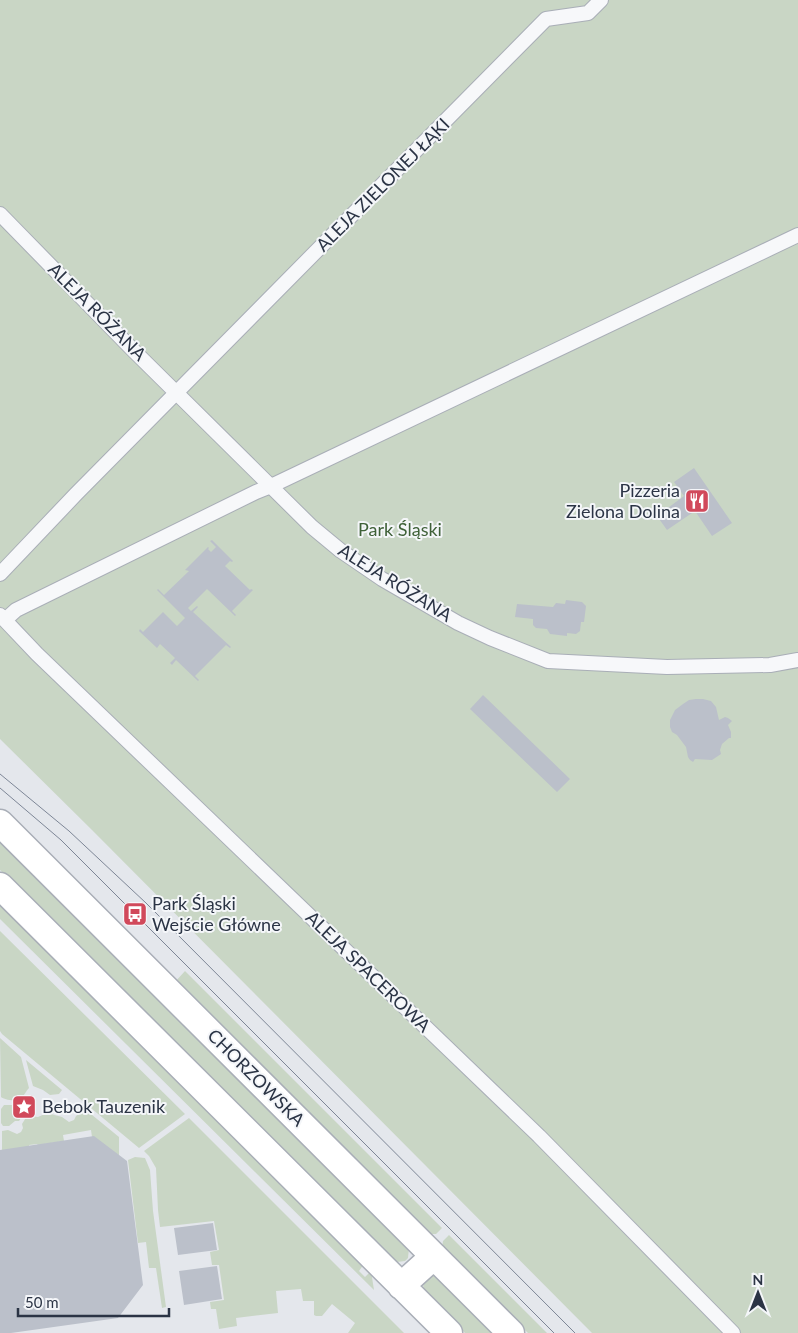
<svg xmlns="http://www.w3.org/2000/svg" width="798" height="1333" viewBox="0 0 798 1333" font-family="Lato,sans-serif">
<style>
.green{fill:#c9d6c5}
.building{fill:#bbc0ca}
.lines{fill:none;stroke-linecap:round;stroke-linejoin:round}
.pedestrian-casing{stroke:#a9aeb7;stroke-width:16}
.secondary-casing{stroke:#a9aeb7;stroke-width:29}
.pedestrian{stroke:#f7f8fa;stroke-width:14}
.secondary{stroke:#fff;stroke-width:26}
.tram{stroke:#7d8696;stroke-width:1}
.labels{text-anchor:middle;stroke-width:4;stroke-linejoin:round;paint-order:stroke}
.street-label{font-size:18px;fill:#2b3445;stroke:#f4f6f9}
.poi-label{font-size:18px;fill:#2b3445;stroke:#f4f6f9;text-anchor:start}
.park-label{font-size:18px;fill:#3f6138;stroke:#f4f6f9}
</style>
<rect width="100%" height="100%" fill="#e4e7ec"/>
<path class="green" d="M 0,0 L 798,0 L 798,1333 L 592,1333 L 92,830 L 0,739 Z
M 0,839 L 409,1248 L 408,1258 L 405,1261 L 397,1262 L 388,1256 L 0,870 Z
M 0,902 L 364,1264 L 359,1271 L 365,1277 L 371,1271 L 374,1290 L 0,919 Z
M 0,931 L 185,1114 L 139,1148 L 2,1034 L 0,1031 Z
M 185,971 L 442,1228 L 436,1234 L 429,1234 L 175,982 Z
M 0,1038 L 21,1057 L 29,1088 C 26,1091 24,1096 21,1098 C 16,1102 5,1100 1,1097 Z
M 26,1060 L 62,1090 L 59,1094 L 50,1095 L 43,1090 L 33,1086 Z
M 4,1105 L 19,1105 L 23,1109 L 24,1114 L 19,1121 L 15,1121 L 9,1126 L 3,1126 L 1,1123 L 1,1109 Z
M 84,1110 L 86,1110 L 119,1137 L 119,1156 L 92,1137 L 91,1130 L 63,1135 L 64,1141 L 38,1145 L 37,1144 L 29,1145 L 29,1147 L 2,1151 L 2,1131 L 8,1130 L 17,1134 L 21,1132 L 23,1128 L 22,1124 L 27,1116 L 38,1117 L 47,1113 L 62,1117 L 69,1122 L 74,1120 L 76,1116 Z
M 189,1118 L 404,1333 L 348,1333 L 355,1323 L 332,1304 L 322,1316 L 316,1316 L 314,1315 L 314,1301 L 303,1301 L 301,1289 L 276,1291 L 278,1313 L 236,1318 L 237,1326 L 219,1329 L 216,1309 L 211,1309 L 210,1302 L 224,1300 L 219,1265 L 212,1265 L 210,1252 L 219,1250 L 214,1221 L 160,1227 L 158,1210 L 156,1168 L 149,1156 L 144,1151 Z
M 135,1157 L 145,1158 L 150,1170 L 153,1211 L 166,1307 L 162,1308 L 156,1268 L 149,1268 L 146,1242 L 138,1243 L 128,1160 Z
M 449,1235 L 547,1333 L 528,1333 L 442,1248 L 443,1241 Z
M 430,1275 L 438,1277 L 496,1333 L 465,1333 L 426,1294 C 421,1286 423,1281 430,1275 Z"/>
<path class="building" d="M 694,468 L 732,523 L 712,536 L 695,511 L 667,530 L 657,516 L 684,496 L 674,482 Z
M 212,540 L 233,561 L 232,562 L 230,561 L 225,566 L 250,590 L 251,589 L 253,590 L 232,611 L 236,615 L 235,616 L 207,589 L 188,608 L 191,611 L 197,606 L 198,607 L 193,612 L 231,647 L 230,648 L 226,645 L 195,676 L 199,680 L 198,681 L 176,660 L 172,665 L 170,663 L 175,658 L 160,644 L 157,648 L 139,631 L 140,629 L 143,632 L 163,612 L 177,626 L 185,618 L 157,590 L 158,589 L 164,595 L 189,571 L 185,570 L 208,547 L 209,548 L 208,549 L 211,552 L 216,547 L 210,541 Z
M 566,600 L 582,602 L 586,606 L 584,622 L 581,622 L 580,631 L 576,634 L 567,633 L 567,636 L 550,634 L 547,629 L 536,628 L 533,625 L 533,619 L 515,617 L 517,604 L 553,607 L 556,603 L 565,604 Z
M 483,695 L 570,779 L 557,792 L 470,709 Z
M 696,699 L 703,699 L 711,701 L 716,707 L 719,720 L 725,717 L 728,718 L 732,721 L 728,725 L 731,732 L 731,738 L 729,738 L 722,744 L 720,750 L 721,754 L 712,760 L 695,759 L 693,762 L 690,760 L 688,757 L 686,747 L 677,735 L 672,732 L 670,727 L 670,720 L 675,710 L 683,704 L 689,700 Z
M 94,1136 L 127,1161 L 143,1285 L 118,1318 L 11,1333 L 0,1333 L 0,1150 Z
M 213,1223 L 217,1250 L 178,1255 L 174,1228 Z
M 217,1266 L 222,1299 L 184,1305 L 179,1271 Z"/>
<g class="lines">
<defs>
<path id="pedestrian" d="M 0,214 L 132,349 L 312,527 L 341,551 L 382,579 L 458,623 L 490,638 L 548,661 L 667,667 L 770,665 L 798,660
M 0,574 L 76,494 L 546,19 L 588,13 L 601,0
M 0,615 L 37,654 L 539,1136 L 733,1333
M 5,620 L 16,610 L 256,492 L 271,486 L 798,235"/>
<path id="secondary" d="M 0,823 L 511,1333
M 0,886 L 449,1333
M 401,1286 L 434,1256"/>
</defs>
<use href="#pedestrian" class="pedestrian-casing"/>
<use href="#secondary" class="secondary-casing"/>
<use href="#pedestrian" class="pedestrian"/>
<use href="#secondary" class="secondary"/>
<path class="tram" d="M 0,774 L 69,831 L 146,903 L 575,1333
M 0,788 L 61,840 L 554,1333"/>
</g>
<defs>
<symbol id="restaurant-square" viewBox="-11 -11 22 22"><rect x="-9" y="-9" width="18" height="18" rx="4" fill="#d1495b" stroke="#f4f6f9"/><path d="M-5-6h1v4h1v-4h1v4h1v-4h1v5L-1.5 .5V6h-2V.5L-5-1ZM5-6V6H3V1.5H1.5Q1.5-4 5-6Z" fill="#fff"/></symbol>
<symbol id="bus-square" viewBox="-11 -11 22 22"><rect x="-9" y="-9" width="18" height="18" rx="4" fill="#d1495b" stroke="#f4f6f9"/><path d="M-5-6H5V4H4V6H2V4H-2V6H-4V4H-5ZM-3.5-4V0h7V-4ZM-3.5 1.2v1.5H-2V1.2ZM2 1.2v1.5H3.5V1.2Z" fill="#fff"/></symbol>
<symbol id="sight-square" viewBox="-11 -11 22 22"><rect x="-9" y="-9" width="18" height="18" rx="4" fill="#d1495b" stroke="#f4f6f9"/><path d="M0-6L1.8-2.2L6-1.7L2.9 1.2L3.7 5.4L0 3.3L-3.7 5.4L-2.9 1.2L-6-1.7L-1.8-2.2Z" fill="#fff"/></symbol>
</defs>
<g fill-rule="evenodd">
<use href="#restaurant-square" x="683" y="487" width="28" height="28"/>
<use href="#bus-square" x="121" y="900" width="28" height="28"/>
<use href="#sight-square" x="10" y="1093" width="28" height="28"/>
</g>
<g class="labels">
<g class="street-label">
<text transform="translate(383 185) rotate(-45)" y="6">ALEJA ZIELONEJ ŁĄKI</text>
<text transform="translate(97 312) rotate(45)" y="6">ALEJA RÓŻANA</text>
<text transform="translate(395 583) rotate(32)" y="6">ALEJA RÓŻANA</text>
<text transform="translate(368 972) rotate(44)" y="6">ALEJA SPACEROWA</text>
<text transform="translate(256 1078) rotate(45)" y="6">CHORZOWSKA</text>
</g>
<g class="poi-label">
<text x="680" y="497" text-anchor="end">Pizzeria<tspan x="680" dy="21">Zielona Dolina</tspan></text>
<text x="152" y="910">Park Śląski<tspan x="152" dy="21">Wejście Główne</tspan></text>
<text x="42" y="1113">Bebok Tauzenik</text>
</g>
<g class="park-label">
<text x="400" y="536">Park Śląski</text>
</g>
</g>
<g transform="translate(758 1293)" stroke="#f4f6f9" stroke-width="4" paint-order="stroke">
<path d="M0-4L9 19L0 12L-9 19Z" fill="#2b3445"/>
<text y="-8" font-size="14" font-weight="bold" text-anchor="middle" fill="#2b3445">N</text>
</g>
<path d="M18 1308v8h151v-8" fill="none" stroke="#2b3445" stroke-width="2.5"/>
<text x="25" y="1308" font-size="15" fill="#2b3445" stroke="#f4f6f9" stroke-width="4" paint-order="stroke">50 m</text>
</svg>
